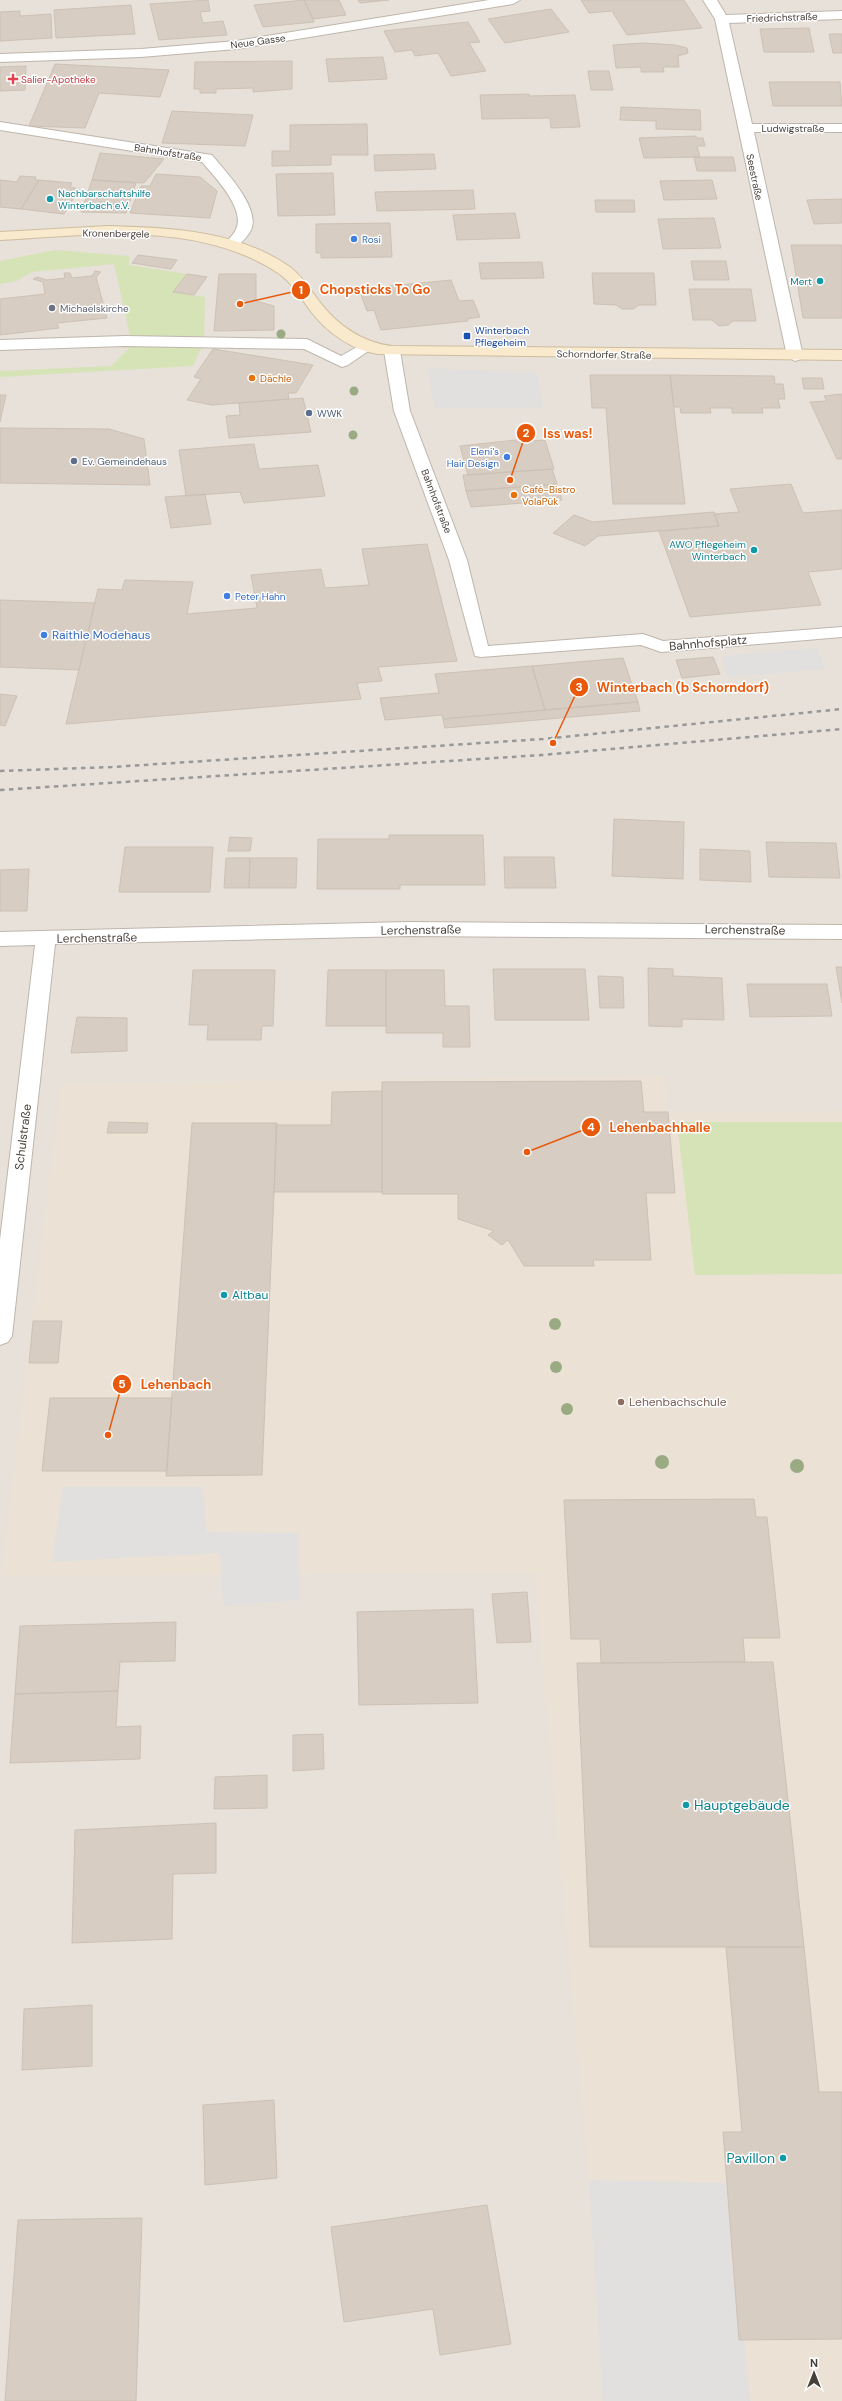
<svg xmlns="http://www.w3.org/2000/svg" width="842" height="2401" viewBox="0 0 842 2401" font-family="'DM Sans',sans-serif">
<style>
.residential{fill:#e7e1d9}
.education{fill:#ebe2d5}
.green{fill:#d5e3b7}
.parking{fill:#e2e0de}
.building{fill:#d7cdc3;stroke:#cec1b4}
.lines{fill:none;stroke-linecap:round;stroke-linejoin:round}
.street-casing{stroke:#beb6ad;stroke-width:2}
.secondary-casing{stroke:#cebc9e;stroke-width:2}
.street{fill:#fff;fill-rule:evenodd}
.secondary{fill:#f9eace;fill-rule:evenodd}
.rail{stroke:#989898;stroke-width:2.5;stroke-dasharray:4.5 4.5;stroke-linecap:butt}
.tree{fill:#9aab84}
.health-dot{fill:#e0444e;stroke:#fff;stroke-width:1.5}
.culture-dot{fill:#0f9aa8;stroke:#fff;stroke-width:1.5}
.shop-dot{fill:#3f7fe0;stroke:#fff;stroke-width:1.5}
.worship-dot{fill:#6b7280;stroke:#fff;stroke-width:1.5}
.transit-dot{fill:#1a4fb4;stroke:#fff;stroke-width:1.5}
.food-dot{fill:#e8710a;stroke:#fff;stroke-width:1.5}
.service-dot{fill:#5c6f8a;stroke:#fff;stroke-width:1.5}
.education-dot{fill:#8d6e63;stroke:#fff;stroke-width:1.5}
.labels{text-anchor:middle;stroke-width:3;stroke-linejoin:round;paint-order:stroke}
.far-street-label{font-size:10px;fill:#473f39;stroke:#fff}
.far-health-label{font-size:10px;fill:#be3a42;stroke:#fff;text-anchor:start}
.far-culture-label{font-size:10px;fill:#0d838f;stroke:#fff;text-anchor:end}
.far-shop-label{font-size:10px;fill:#366cbe;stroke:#fff;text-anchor:start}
.far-worship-label{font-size:10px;fill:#5b616d;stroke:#fff;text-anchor:start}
.far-transit-label{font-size:10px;fill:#164399;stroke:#fff;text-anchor:start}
.far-food-label{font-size:10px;fill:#c56008;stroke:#fff;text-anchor:start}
.far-service-label{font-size:10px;fill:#4e5e75;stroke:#fff;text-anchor:start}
.shop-label{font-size:12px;fill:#366cbe;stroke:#fff;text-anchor:start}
.street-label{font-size:12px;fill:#473f39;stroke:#fff}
.culture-label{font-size:12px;fill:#0d838f;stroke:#fff;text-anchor:start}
.education-label{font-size:12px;fill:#785e54;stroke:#fff;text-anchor:start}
.near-culture-label{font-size:14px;fill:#0d838f;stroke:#fff;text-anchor:start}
.leader{fill:none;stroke:#e8590c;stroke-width:1.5}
.callout-dot{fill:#e8590c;stroke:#fff;stroke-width:1.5}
.mark-label{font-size:12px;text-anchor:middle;font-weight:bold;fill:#fff}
.callout-label{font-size:13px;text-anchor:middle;font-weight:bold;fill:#e8590c;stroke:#fff;stroke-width:3;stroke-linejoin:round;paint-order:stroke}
</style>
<rect width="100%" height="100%" fill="#f3efea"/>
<path class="residential" d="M 0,0 L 842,0 L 842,2401 L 0,2401 Z"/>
<path class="education" d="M 665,1076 L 668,1112 L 842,1111 L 842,2401 L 609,2401 L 534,1573 L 1,1576 L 61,1083 Z"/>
<path class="green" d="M 55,250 L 129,256 L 129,265 L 187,274 L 174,292 L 205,297 L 204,342 L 193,366 L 0,377 L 0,371 L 111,366 L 132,345 L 114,264 L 32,272 L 17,281 L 0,284 L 0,261 Z
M 677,1122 L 842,1122 L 842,1274 L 695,1275 Z"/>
<path class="parking" d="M 428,368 L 538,373 L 543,408 L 434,408 Z
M 817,648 L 825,669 L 727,677 L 722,656 Z
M 63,1487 L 203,1487 L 207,1532 L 299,1533 L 300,1600 L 223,1606 L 220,1553 L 52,1562 Z
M 589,2180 L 726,2183 L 751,2401 L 603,2401 Z"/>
<path class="building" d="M 208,0 L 210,11 L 200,12 L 203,23 L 223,21 L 227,35 L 159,40 L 150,4 Z
M 304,0 L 314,22 L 263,27 L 254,5 Z
M 304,0 L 339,0 L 346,15 L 313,19 Z
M 358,0 L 389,0 L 360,3 Z
M 581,0 L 684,0 L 702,28 L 627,35 L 612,11 L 589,13 Z
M 131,5 L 135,34 L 56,38 L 54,10 Z
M 551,9 L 569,32 L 505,43 L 488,19 Z
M 20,11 L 20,16 L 51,14 L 52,38 L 0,41 L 0,12 Z
M 468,22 L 480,42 L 469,43 L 486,71 L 451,76 L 438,53 L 415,56 L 412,50 L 395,52 L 384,31 Z
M 809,28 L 814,52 L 764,52 L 760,29 Z
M 829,34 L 842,34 L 842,53 L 833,53 Z
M 643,43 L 675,45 L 687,48 L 688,53 L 678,56 L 679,67 L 663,67 L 664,72 L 641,72 L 641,67 L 616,68 L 613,45 Z
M 383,57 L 387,79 L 329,82 L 326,59 Z
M 292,61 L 292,89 L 253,92 L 253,88 L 216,89 L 216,93 L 200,93 L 200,89 L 194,89 L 195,62 Z
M 55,64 L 169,70 L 160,97 L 99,93 L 85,128 L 29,126 Z
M 26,66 L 25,90 L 0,91 L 0,67 Z
M 588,71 L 609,71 L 613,90 L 591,90 Z
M 769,82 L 840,82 L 842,106 L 773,106 Z
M 529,94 L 529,96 L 575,95 L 580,127 L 551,128 L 550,118 L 482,119 L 480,95 Z
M 621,107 L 700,110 L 701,130 L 656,129 L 656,121 L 620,120 Z
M 172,111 L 253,115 L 245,146 L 162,143 Z
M 367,124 L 368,155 L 331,155 L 331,165 L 272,166 L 272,151 L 290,151 L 290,125 Z
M 696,136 L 696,138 L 703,138 L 705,146 L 697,146 L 700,157 L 644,158 L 639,138 Z
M 100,153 L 164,159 L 144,183 L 92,180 Z
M 434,154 L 436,169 L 375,171 L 374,155 Z
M 694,157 L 733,157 L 736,171 L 697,171 Z
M 333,173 L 335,215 L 278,216 L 276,174 Z
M 156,174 L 200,177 L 217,191 L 210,218 L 130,213 L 141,186 L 150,186 Z
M 20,176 L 36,177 L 35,180 L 39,180 L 21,209 L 0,207 L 0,180 L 17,182 Z
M 39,180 L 72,183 L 70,187 L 79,189 L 64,214 L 21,209 Z
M 92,180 L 136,183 L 126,213 L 81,212 Z
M 712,180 L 717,199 L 664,200 L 660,181 Z
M 473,190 L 475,209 L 377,211 L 375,192 Z
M 842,199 L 842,223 L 814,224 L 807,200 Z
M 595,200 L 634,200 L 635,212 L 596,212 Z
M 515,213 L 520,238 L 457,240 L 453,215 Z
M 714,218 L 721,248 L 663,249 L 658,219 Z
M 390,223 L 392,257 L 321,258 L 321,253 L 316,253 L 316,224 Z
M 791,245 L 842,245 L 842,318 L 803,318 Z
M 138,255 L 177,260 L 171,269 L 132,263 Z
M 691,261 L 726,261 L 729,280 L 694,280 Z
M 542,262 L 544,278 L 481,279 L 479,263 Z
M 95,271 L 101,272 L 96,277 L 107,318 L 57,323 L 59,328 L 0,335 L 0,299 L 45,294 L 43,282 L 33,279 L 37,277 L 47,280 L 65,278 L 64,273 L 70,273 L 72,278 L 92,276 Z
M 592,273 L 654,273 L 656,305 L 639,305 L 633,309 L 622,309 L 616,305 L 594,304 Z
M 187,274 L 207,277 L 194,295 L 173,292 Z
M 219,274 L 256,274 L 256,301 L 274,306 L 274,330 L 214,331 Z
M 451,280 L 459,301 L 473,300 L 480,317 L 467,319 L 468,321 L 381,330 L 374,310 L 367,311 L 359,289 Z
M 689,289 L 751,289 L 756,321 L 733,321 L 728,325 L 719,326 L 712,320 L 693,320 Z
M 213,349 L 313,365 L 296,393 L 288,393 L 289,399 L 212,405 L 187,400 L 201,379 L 194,377 Z
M 590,375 L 670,375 L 685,504 L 613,504 L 606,408 L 592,408 Z
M 670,375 L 774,376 L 775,384 L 783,384 L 785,399 L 778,399 L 780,408 L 762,408 L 763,413 L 732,413 L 732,408 L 710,408 L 711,413 L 681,413 L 680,407 L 674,407 Z
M 802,378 L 822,378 L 824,389 L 804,389 Z
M 842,394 L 842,459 L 837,459 L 810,402 L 827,401 L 824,396 Z
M 0,395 L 6,395 L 0,422 Z
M 303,398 L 311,432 L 229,438 L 226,416 L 240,415 L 239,403 Z
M 0,428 L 109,429 L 144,439 L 150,485 L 0,483 Z
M 516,440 L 517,442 L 545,440 L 554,469 L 468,475 L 460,446 Z
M 254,444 L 259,469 L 318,465 L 325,496 L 244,503 L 240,492 L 186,496 L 179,450 Z
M 552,469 L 557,484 L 466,491 L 463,475 Z
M 557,484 L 562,500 L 471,507 L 466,491 Z
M 791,484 L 803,513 L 842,510 L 842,569 L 808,572 L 821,605 L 690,617 L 659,531 L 719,526 L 714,514 L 739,512 L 730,489 Z
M 205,494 L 211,524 L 171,528 L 165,497 Z
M 714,512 L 719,526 L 598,536 L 585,546 L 553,533 L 574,515 L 593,522 Z
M 427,544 L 457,661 L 378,667 L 382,681 L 357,683 L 361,699 L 66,724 L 98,589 L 122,590 L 125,580 L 193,582 L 187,614 L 257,608 L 251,575 L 321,569 L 325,588 L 369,585 L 362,549 Z
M 0,600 L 95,603 L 79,670 L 0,667 Z
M 713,657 L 720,674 L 682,678 L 676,660 Z
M 623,658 L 638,702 L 545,710 L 532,666 Z
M 532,666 L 545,710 L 443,719 L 442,715 L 385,720 L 380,698 L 439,693 L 435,674 Z
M 0,694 L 17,696 L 5,726 L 0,725 Z
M 638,702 L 640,711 L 445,728 L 443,719 Z
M 614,819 L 684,822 L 683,879 L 612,876 Z
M 389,835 L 483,835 L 485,885 L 400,885 L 400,889 L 317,889 L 318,839 L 389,839 Z
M 230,837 L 252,838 L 250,851 L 228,851 Z
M 766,842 L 836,843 L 840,878 L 769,877 Z
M 125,847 L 213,847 L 210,892 L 119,892 Z
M 700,849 L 750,851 L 751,882 L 700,880 Z
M 504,857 L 554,857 L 556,888 L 505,888 Z
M 226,858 L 250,858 L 249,888 L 224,888 Z
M 250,858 L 297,858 L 296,888 L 249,888 Z
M 29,869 L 27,911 L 0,911 L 0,870 Z
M 836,967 L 842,967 L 842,1003 Z
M 648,968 L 673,969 L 673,976 L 722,978 L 724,1020 L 682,1019 L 682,1027 L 649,1026 Z
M 493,969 L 585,969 L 589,1020 L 495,1020 Z
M 193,970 L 275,970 L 273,1026 L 262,1026 L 261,1040 L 207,1040 L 208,1025 L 189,1025 Z
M 328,970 L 386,970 L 386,1026 L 326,1026 Z
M 386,970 L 444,970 L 445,1006 L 469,1006 L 470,1047 L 443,1047 L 443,1033 L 386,1033 Z
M 598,976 L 623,977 L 624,1008 L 600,1008 Z
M 747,984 L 827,984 L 832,1016 L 750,1017 Z
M 77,1017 L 127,1018 L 127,1051 L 71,1053 Z
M 641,1081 L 644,1112 L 668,1112 L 675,1193 L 646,1193 L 651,1260 L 593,1260 L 594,1266 L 524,1266 L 508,1240 L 502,1245 L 488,1235 L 494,1231 L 458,1219 L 458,1194 L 382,1194 L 382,1082 Z
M 382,1091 L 382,1192 L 274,1192 L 276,1125 L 331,1125 L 332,1092 Z
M 109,1122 L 148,1123 L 147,1133 L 107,1133 Z
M 192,1123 L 277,1123 L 262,1475 L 166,1476 Z
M 33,1321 L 62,1321 L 58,1363 L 29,1363 Z
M 50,1398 L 172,1398 L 167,1471 L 42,1471 Z
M 754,1499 L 756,1517 L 767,1517 L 780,1638 L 743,1638 L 745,1662 L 601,1663 L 600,1639 L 571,1639 L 564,1500 Z
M 527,1592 L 531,1642 L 497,1643 L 492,1594 Z
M 473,1609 L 478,1703 L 359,1705 L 357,1612 Z
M 176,1622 L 175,1661 L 120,1662 L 118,1691 L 15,1694 L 20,1626 Z
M 773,1662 L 804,1947 L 590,1947 L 577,1663 Z
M 118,1691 L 116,1727 L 141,1726 L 140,1759 L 10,1763 L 15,1694 Z
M 323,1734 L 324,1769 L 293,1771 L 293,1735 Z
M 267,1775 L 267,1808 L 214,1809 L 215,1777 Z
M 216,1823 L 216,1873 L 173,1874 L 172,1939 L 72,1943 L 75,1830 Z
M 726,1947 L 804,1947 L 819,2092 L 842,2092 L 842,2339 L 739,2340 L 723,2132 L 742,2132 Z
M 92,2005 L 92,2066 L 22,2070 L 24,2009 Z
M 274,2100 L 277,2178 L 205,2185 L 203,2105 Z
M 487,2205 L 511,2344 L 440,2355 L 433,2309 L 344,2322 L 331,2227 Z
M 142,2218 L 136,2401 L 5,2401 L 18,2220 Z"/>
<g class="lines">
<defs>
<path id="street" d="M 489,0 L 520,0 L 513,4 L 236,49 L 141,57 L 0,62 L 0,54 L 141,49 L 236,41 Z
M 703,0 L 717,0 L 726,15 L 842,11 L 842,19 L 729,23 L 752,124 L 842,124 L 842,132 L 754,132 L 803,356 L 801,359 L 795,361 L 787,356 L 715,19 Z
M 0,122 L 212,155 C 225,171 261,208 251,230 C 248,236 242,242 237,247 L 227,247 L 225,244 C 228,239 234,235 236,229 C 246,209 214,176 202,162 L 0,130 Z
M 125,336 L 307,339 L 341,356 L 366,342 L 374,347 L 348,365 L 342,367 L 304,349 L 125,346 L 0,350 L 0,340 Z
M 392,346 L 400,351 L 410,411 L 467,560 L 488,646 L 643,634 L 663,641 L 842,627 L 842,637 L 661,652 L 641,645 L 481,657 L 475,656 L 449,560 L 394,411 L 384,351 Z
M 409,922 L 842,925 L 842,939 L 409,936 L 55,944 L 12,1336 L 8,1342 L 0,1345 L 0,1240 L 35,945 L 0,946 L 0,932 Z"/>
<path id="secondary" d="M 108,226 C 170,228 237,230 290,267 C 302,276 310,289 319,301 C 337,325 363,343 392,346 L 842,350 L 842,360 L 378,354 C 351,350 325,331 309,309 C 300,296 291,282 278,273 C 198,220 90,235 0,240 L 0,232 Z"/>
</defs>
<use href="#street" class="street-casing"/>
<use href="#secondary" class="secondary-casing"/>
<use href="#street" class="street"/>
<use href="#secondary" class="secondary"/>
<path class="rail" d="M 0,771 L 112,767 L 543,739 L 842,709
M 0,790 L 542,755 L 842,729"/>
</g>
<g class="tree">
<circle cx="281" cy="334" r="4.5"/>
<circle cx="354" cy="391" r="4.5"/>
<circle cx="353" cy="435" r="4.5"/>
<circle cx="555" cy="1324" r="6"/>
<circle cx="556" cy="1367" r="6"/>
<circle cx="567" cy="1409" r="6"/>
<circle cx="662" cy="1462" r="7"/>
<circle cx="797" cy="1466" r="7"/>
</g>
<path class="health-dot" d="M11 73h4v4h4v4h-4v4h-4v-4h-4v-4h4z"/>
<g class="culture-dot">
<circle cx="50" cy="199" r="4"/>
<circle cx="820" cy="281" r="4"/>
<circle cx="754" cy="550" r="4"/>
<circle cx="224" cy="1295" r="4"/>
<circle cx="686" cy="1805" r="4"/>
<circle cx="783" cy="2158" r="4"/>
</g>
<g class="shop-dot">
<circle cx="354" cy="239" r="4"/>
<circle cx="507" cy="457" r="4"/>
<circle cx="227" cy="596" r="4"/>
<circle cx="44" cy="635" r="4"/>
</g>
<circle class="worship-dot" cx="52" cy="308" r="4"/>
<rect class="transit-dot" x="463" y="332" width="8" height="8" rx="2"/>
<g class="food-dot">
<circle cx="252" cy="378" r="4"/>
<circle cx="514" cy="495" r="4"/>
</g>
<g class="service-dot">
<circle cx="309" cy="413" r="4"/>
<circle cx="74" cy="461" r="4"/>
</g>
<circle class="education-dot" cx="621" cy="1402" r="4"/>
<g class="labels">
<g class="far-street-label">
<text transform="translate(782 17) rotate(-2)" y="4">Friedrichstraße</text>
<text transform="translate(258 41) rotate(-8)" y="4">Neue Gasse</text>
<text x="793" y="132">Ludwigstraße</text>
<text transform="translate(168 152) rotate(9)" y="4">Bahnhofstraße</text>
<text transform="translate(755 177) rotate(78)" y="4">Seestraße</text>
<text transform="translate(116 233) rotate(1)" y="4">Kronenbergele</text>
<text transform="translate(604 354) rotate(1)" y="4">Schorndorfer Straße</text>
<text transform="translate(437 501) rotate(69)" y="4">Bahnhofstraße</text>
</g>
<g class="far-health-label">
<text x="21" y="83">Salier-Apotheke</text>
</g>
<g class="far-culture-label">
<text x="58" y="197" text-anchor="start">Nachbarschaftshilfe<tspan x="58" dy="12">Winterbach e.V.</tspan></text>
<text x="812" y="285">Mert</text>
<text x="746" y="548">AWO Pflegeheim<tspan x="746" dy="12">Winterbach</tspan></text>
</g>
<g class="far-shop-label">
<text x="362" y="243">Rosi</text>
<text x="499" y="455" text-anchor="end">Eleni's<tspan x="499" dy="12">Hair Design</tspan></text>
<text x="235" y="600">Peter Hahn</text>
</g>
<g class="far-worship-label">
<text x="60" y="312">Michaelskirche</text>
</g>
<g class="far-transit-label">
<text x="475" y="334">Winterbach<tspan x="475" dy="12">Pflegeheim</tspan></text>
</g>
<g class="far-food-label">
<text x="260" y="382">Dächle</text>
<text x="522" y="493">Café-Bistro<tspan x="522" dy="12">VolaPük</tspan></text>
</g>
<g class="far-service-label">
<text x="317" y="417">WWK</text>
<text x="82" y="465">Ev. Gemeindehaus</text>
</g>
<g class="shop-label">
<text x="52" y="639">Raithle Modehaus</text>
</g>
<g class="street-label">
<text transform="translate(708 643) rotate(-5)" y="4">Bahnhofsplatz</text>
<text transform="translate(421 930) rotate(-1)" y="4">Lerchenstraße</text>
<text transform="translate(745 930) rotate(1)" y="4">Lerchenstraße</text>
<text transform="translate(97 938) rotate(-1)" y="4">Lerchenstraße</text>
<text transform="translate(23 1137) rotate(-83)" y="4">Schulstraße</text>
</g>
<g class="culture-label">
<text x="232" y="1299">Altbau</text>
</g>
<g class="education-label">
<text x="629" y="1406">Lehenbachschule</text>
</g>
<g class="near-culture-label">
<text x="694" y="1810">Hauptgebäude</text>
<text x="775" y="2163" text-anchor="end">Pavillon</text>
</g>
</g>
<path class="leader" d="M240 304L301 290M510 480L526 433M553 743L579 687M527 1152L591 1127M108 1435L122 1384"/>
<g class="callout-dot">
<circle cx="240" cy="304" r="4"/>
<circle cx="510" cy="480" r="4"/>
<circle cx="553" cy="743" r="4"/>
<circle cx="527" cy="1152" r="4"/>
<circle cx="108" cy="1435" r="4"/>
<circle cx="301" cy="290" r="10"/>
<circle cx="526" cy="433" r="10"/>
<circle cx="579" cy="687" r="10"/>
<circle cx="591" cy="1127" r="10"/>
<circle cx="122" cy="1384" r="10"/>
</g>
<g class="mark-label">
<text x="301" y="294">1</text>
<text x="526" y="437">2</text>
<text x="579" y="691">3</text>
<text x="591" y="1131">4</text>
<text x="122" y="1388">5</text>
</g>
<g class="callout-label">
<text x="375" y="294">Chopsticks To Go</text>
<text x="568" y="438">Iss was!</text>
<text x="683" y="692">Winterbach (b Schorndorf)</text>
<text x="660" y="1132">Lehenbachhalle</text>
<text x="176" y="1389">Lehenbach</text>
</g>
<g transform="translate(814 2373)" stroke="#ffffff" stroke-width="3" paint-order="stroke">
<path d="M0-3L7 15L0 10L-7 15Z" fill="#473f39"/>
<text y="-6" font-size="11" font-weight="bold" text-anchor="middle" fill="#473f39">N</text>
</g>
</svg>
